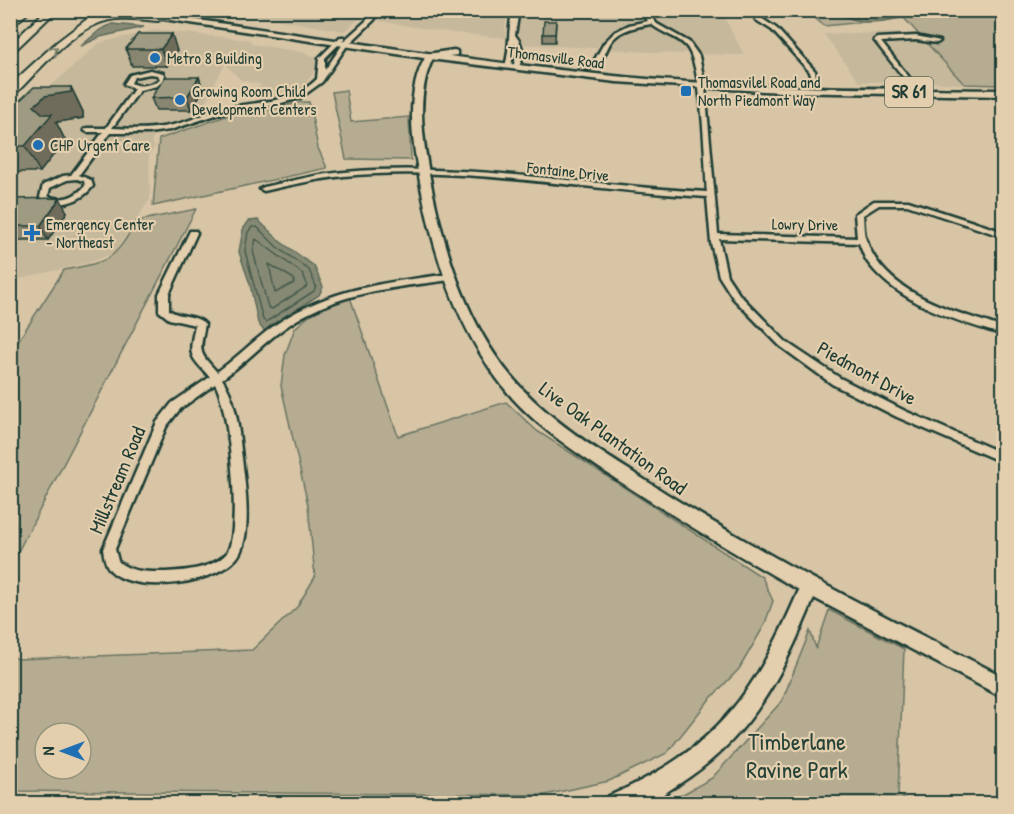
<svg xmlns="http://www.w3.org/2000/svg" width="1014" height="814" viewBox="0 0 1014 814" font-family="'Patrick Hand',sans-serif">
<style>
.built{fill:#c6b89b}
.green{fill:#b5ac91;stroke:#6a7462;stroke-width:1.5;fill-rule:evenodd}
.water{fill:#868a74;stroke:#5d6b5a;stroke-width:1.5}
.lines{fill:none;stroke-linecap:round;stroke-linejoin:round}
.shore{stroke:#485c4e;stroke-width:1.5}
.street-casing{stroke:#1f3d34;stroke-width:5}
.secondary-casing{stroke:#1f3d34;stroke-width:5}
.primary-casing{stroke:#1f3d34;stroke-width:5}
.highway-casing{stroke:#1f3d34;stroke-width:4}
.street{fill:#e3cead;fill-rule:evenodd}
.secondary{fill:#e3cead;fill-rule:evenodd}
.primary{fill:#e3cead;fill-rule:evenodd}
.highway{fill:#e3cead;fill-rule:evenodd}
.wall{fill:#888570;stroke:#1f3d34;stroke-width:1.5}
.shaded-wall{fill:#6f6c5b;stroke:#1f3d34;stroke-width:1.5}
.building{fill:#9e9b82;stroke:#1f3d34;stroke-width:1.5}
.oneway{stroke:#777e6a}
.poi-dot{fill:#1f6fb2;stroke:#e3cead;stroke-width:2}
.labels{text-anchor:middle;stroke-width:4.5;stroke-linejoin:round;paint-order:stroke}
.far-street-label{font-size:16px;fill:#1f3d34;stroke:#e3cead}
.far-poi-label{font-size:16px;fill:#1f3d34;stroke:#e3cead;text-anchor:start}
.shield{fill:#e3cead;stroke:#5a6858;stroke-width:1.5}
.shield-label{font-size:18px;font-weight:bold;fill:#1f3d34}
.street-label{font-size:20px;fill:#1f3d34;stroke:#e3cead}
.near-park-label{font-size:24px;fill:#264339;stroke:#e3cead}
</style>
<rect width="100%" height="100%" fill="#d7c5a6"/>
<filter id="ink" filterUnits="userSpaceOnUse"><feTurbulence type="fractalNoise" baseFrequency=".0167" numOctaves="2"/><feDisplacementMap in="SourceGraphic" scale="12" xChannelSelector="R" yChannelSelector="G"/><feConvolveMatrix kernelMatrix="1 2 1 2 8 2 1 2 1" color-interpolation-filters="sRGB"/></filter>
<g filter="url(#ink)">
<path class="built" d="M 388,10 L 510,10 L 510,11 L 505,24 L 506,38 L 453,33 L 379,21 Z
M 636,10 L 643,21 L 615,30 L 607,35 L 596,48 L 522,44 L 517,29 L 516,17 L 520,11 Z
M 229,11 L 369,11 L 344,31 Z
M 646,11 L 721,11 L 744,55 L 699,54 L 689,41 L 653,21 Z
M 649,25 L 679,43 L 687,52 L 680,54 L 605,49 L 613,37 L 622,32 L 635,27 Z
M 155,30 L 250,40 L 251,44 L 302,52 L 316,57 L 314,72 L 306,83 L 292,92 L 261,101 L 256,90 L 262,85 L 241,80 L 225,64 L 194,124 L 155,135 L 151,142 L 155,147 L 149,154 L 150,199 L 114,253 L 91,262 L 11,281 L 11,126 L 44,92 L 99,43 Z
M 918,33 L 964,84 L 916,81 L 859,82 L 824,34 Z"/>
<path class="green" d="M 943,10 L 964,16 L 1003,17 L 1003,85 L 964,84 L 904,18 L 824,26 L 807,11 Z
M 346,90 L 351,122 L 409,117 L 411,160 L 346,159 L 332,92 Z
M 300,102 L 309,102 L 318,148 L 327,168 L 153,206 L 159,139 L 232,114 L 269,110 Z
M 196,209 L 11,565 L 11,352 L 64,270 C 111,261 112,262 137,221 Z
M 350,297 L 398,436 L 506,402 L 537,431 L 762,577 L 773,601 L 764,626 L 739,669 L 709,700 L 667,753 L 609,781 L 545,795 L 11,791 L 10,653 L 17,659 L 252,650 L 297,607 L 315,577 L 308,505 L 281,386 L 285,355 L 295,328 L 317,309 ZM 45,733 L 81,733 L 81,769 L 45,769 Z
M 829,610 L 904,649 L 898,795 L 912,803 L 667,803 L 712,778 L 782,701 L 810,631 L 816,648 Z"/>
<path class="water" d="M 840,11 L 912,11 L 912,13 C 893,22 854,28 840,11 Z
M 112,24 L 144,27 L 100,37 L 81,46 L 100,30 Z
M 258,220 L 281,242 L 314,266 L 323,287 L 319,295 L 264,331 L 258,323 L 250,284 L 239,252 L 243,229 L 249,221 Z"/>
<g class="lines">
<path class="shore" d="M 252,227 L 257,227 L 277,247 L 309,270 L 316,286 L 314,291 L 266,322 L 263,320 L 245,251 L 248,232 Z
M 256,239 L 303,274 L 307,284 L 306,287 L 272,309 L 268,307 L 253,251 Z
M 269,264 L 294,279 L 294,283 L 275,293 Z"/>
<defs>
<path id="street" d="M 375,10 L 380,10 L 374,20 L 346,47 L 322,82 L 300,98 L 278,104 L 222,113 L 170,130 L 149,133 L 110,133 L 79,175 L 91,180 L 93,186 C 81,202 57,210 40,197 L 43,185 L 63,176 L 71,175 L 103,132 L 87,132 L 84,130 L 87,128 L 106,128 L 134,89 L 124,84 L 130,75 L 150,70 L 163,73 L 166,79 L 157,86 L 140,90 L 112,128 C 132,129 153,130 173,125 C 191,121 208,112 226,108 C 259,101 292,104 317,79 L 319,58 L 340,37 L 344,37 L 344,39 L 325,58 L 325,70 L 347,38 L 366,21 ZM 150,74 L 158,75 L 160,79 C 151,85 141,88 131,83 L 134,77 ZM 77,179 L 84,181 L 85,186 C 75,197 62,202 48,196 L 50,188 L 67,180 Z
M 513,10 L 519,10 L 515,35 C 524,46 525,56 518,68 L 516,69 L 513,67 L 517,55 L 515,43 L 511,66 L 508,68 L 505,66 C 511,48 507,29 513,10 Z
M 640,10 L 645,10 L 657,24 L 689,42 L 699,56 L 705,86 L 718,234 L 857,238 L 855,214 L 874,201 L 908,201 L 1004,232 L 1004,237 L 907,205 L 879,205 L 863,215 C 864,224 863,234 867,242 C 887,296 955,311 1004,328 L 1004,335 C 957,321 900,304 869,264 C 864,258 862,250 859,243 L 719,239 L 727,276 L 739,294 L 786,342 L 840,378 L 905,411 L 1004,454 L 1004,463 L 897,417 L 832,384 L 780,346 L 733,298 L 719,276 L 711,243 L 707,197 C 587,191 465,165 344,176 C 317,179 290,185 264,191 L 260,189 L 264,187 C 291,181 318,174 345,172 C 466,162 587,186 707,192 C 705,163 703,65 686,46 C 677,36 661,33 651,24 C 640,26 628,28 619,34 C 606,43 608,53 600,62 C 596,67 584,71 579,69 L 594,61 L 604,43 L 615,32 L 629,25 L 648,21 Z
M 752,10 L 758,10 L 761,18 L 776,28 L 815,71 L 817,83 L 813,83 L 810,72 L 772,30 L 756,20 Z
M 916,36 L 940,41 L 937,43 L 916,40 L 881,42 L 920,91 L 921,92 L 918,94 L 916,93 L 874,40 L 877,38 Z
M 190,231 L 196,231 L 197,233 L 169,294 L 169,310 C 180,318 195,314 205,324 C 200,352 197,351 217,372 C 238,357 256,338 278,323 C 330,288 389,282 450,274 L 454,277 L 450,280 C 390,288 334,292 283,329 C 262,344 244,364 222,379 C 237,400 239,433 242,458 C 245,484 252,529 240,553 C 224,584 134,596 110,570 C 105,564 104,556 103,549 L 157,422 L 172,403 L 210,377 C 188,354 189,356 195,325 L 169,319 L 159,311 L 159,294 ZM 215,384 C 229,405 243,535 226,554 C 212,569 185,571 166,572 C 150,572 130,573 118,561 L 115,549 L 166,427 L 180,409 Z"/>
<path id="secondary" d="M 454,50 L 457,51 L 457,55 L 433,58 C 413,99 425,151 433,194 C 447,258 468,324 510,375 C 547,420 599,451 648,482 C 762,555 883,616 1004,677 L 1004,698 L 814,598 C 782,676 752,737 679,784 C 669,790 655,801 643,804 C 631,806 618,804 606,804 L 609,796 C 717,749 754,695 799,590 C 737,555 676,518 616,479 C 574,451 528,422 498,380 C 456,323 434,256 421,187 C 413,145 403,94 427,54 Z"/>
<path id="primary" d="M 104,10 L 130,10 C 291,33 452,59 614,76 C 743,89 874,88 1004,90 L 1004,96 L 781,92 L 616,82 L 430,59 Z"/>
<path id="highway" d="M 20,10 L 31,10 L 10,28 L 10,19 Z
M 46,10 L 57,10 L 10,55 L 10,45 Z
M 99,10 L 111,10 L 105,16 L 116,13 L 158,15 L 163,18 L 158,21 C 145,20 130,18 116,19 C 76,23 42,68 14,95 L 10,96 L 10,85 L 57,42 Z"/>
</defs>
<use href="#street" class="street-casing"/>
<use href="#secondary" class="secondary-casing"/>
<use href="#primary" class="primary-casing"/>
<use href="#highway" class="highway-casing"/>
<use href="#street" class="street"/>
<use href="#secondary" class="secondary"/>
<use href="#primary" class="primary"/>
<use href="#highway" class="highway"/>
</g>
<path class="wall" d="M 556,21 L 555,42 L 543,42 L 543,34 Z
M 138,34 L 177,51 L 167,66 L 132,66 L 126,49 Z
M 199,77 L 203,90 L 191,110 L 156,110 L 151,98 Z
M 71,87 L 83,112 L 83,118 L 57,122 L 56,122 L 65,140 L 40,172 L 12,172 L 10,170 L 10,110 Z
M 10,201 L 67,212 L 48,240 L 10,240 Z"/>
<path class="shaded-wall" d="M 172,34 L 177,51 L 167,66 L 161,49 Z
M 199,77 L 203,90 L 191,110 L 187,97 Z
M 71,87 L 83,112 L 83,118 L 57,122 L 56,122 L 65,140 L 40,172 L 25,146 L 34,106 L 45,96 Z
M 60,198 L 67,212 L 48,240 L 40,226 Z"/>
<path class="building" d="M 544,21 L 556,21 L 555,34 L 543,34 Z
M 138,34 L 172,34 L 161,49 L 126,49 Z
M 165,77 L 199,77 L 187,97 L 151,98 Z
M 34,87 L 71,87 L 71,92 L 45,96 L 34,106 L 43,114 L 52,114 L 25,146 L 10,146 L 10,110 Z
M 60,198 L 40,226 L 10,226 L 10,201 L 12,199 Z"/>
<defs><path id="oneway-chevron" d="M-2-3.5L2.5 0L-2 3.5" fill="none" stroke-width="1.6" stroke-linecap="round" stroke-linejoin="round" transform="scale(1.5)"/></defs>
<use class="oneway" href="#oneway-chevron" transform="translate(54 50) rotate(-41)"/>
</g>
<g class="poi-dot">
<circle cx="155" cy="58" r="6"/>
<rect x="680" y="85" width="12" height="12" rx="3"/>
<circle cx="180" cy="100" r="6"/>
<circle cx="38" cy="145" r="6"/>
<path d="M29 224h6v6h6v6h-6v6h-6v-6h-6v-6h6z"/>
</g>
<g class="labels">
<g class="far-street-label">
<text transform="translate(556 57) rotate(7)" y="6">Thomasville Road</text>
<text transform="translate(568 171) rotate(6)" y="6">Fontaine Drive</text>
<text transform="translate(805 224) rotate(1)" y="6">Lowry Drive</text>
</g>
<g class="far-poi-label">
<text x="167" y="64">Metro 8 Building</text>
<text x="698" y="88">Thomasvilel Road and<tspan x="698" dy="18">North Piedmont Way</tspan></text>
<text x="192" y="97">Growing Room Child<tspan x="192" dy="18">Development Centers</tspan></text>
<text x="50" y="151">CHP Urgent Care</text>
<text x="46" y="230">Emergency Center<tspan x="46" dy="18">- Northeast</tspan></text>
</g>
<rect class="shield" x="885" y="77" width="48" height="30" rx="4.5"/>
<g class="shield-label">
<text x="909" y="98">SR 61</text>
</g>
<g class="street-label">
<text transform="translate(867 373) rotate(29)" y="7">Piedmont Drive</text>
<text transform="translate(613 438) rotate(36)" y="7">Live Oak Plantation Road</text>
<text transform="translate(117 480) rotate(-67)" y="7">Millstream Road</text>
</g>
<g class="near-park-label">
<text x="797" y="750">Timberlane<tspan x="797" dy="28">Ravine Park</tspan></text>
</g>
</g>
<rect width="1014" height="814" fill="none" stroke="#e3cead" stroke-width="36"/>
<rect x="18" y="18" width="978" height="778" fill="none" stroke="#1f3d34" stroke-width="2" filter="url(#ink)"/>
<g transform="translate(63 751) rotate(270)"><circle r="28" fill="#e3cead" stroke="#95947d" stroke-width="1.5"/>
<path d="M0-4.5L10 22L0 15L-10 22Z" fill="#1f6fb2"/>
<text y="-9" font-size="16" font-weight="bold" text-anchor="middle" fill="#1f3d34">N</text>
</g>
</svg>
